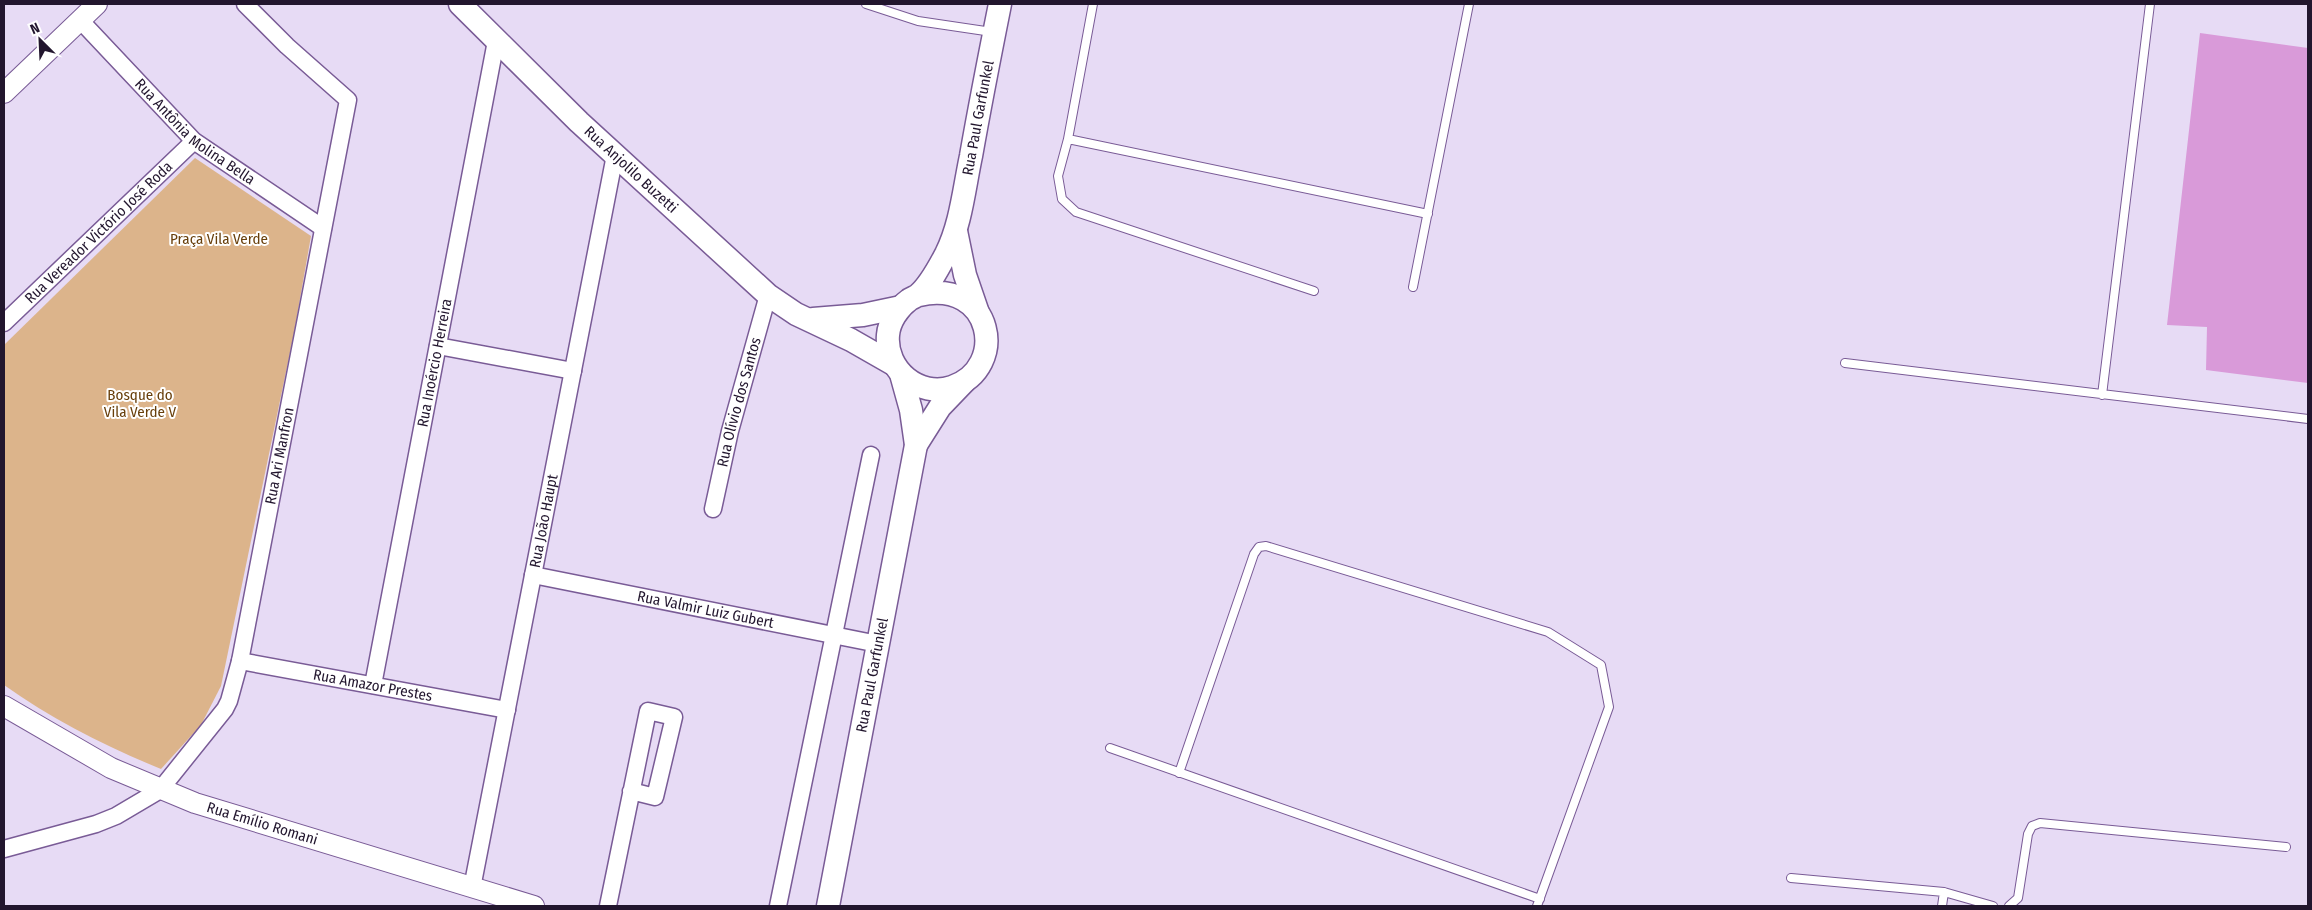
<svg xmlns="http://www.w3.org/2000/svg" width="2312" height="910" viewBox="0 0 2312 910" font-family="'Fira Sans Condensed',sans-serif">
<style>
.green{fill:#dcb48b}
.building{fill:#d99ad9}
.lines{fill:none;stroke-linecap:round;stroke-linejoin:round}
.service-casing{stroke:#795b96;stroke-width:10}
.minor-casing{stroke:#795b96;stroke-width:19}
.tertiary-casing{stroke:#795b96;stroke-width:22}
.secondary-casing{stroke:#795b96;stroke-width:25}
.service{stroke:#fff;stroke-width:8}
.minor{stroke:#fff;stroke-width:16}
.tertiary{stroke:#fff;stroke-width:20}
.secondary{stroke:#fff;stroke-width:22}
.labels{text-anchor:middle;stroke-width:4;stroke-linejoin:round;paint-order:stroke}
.street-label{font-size:15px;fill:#22162e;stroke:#fff}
.park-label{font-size:15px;fill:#683f0b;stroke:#fff}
</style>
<rect width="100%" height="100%" fill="#e7dbf5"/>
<path class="green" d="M 195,158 L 311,236 L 294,333 L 221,686 L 201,725 L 161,769 C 105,746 53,720 4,685 L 4,345 Z"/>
<path class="building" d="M 2200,33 L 2308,48 L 2308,383 L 2206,370 L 2207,327 L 2167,325 Z"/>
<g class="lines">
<defs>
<path id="service" d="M 866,4 L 918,21 L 992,32
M 1093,4 L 1068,139 L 1428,214
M 1068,139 L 1058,176 L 1062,199 L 1076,212 L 1314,291
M 1413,287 L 1469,4
M 1845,363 L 2308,419
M 2102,395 L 2150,4
M 1110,748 L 1540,899
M 1179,773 L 1254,554 L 1259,547 L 1266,546 L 1548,632 L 1601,665 L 1609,707 L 1537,906
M 1791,878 L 1944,892 L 1942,906
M 1944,892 L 1993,906
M 2009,906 L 2018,898 L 2028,834 L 2032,826 L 2040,823 L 2286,847"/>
<g id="minor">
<path id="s1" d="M 80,20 L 194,141 L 323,228"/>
<path id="s2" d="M 4,323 L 194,141"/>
<path d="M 438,346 L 573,371"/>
<path id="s3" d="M 713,509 L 730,431 L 768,295"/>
<path id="s4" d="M 533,575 L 878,644"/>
<path id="s5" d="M 240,661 L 507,710"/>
<path id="s6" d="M 373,685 L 496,41"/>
<path id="s7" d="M 4,849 L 96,824 L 116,816 L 160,790 L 225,709 L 229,701 L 240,661 L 348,100 L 287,46 L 245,4"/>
<path id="s8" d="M 472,888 L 615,155"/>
<path d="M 608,906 L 648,711 L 674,717 L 655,797 L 631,791"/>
<path d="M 778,906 L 871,455"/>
</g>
<g id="tertiary">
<path d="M 4,93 L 97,4"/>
<path id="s9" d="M 4,706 L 111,768 L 195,803 L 534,906"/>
</g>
<g id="secondary">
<path id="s10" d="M 460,4 L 579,122 L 768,295 L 796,314 L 851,340 L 893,364"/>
<path d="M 956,231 L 965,275 L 977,310"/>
<path id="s11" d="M 919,295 C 993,278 1009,368 952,387 C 919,398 885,370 888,335 C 889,322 898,308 909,300 C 911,298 916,297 918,295 C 930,285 939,267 946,254 C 961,224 964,189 971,156 C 980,105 990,54 1000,4"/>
<path d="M 813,319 L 863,315 L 901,307"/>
<path d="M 916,445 L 940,407 L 964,382"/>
<path id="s12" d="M 828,906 L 916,445 L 911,410 L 901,374"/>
</g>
</defs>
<use href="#service" class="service-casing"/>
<use href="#minor" class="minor-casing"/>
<use href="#tertiary" class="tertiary-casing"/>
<use href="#secondary" class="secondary-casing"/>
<use href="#service" class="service"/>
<use href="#minor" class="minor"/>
<use href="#tertiary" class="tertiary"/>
<use href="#secondary" class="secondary"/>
</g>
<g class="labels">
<g class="street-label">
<text dy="5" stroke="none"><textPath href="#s11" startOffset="496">Rua Paul Garfunkel</textPath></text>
<text dy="5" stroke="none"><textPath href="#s1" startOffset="161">Rua Antônia Molina Bella</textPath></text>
<text dy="5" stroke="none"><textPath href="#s10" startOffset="238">Rua Anjolilo Buzetti</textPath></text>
<text dy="5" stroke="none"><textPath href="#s2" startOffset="131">Rua Vereador Victório José Roda</textPath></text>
<text dy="5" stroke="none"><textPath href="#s6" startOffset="328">Rua Inoércio Herreira</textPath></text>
<text dy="5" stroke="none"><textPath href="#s3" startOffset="110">Rua Olívio dos Santos</textPath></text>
<text dy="5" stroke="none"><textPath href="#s7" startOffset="531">Rua Ari Manfron</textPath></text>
<text dy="5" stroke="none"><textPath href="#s8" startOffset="374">Rua João Haupt</textPath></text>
<text dy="5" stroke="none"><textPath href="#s4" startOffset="176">Rua Valmir Luiz Gubert</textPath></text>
<text dy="5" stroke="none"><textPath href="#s12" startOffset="235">Rua Paul Garfunkel</textPath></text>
<text dy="5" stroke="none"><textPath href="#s5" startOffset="135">Rua Amazor Prestes</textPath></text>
<text dy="5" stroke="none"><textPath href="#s9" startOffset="285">Rua Emílio Romani</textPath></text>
</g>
<g class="park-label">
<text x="219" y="244">Praça Vila Verde</text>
<text x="140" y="400">Bosque do<tspan x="140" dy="17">Vila Verde V</tspan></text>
</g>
</g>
<rect width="2312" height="910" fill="none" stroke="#22162e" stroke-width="10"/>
<g transform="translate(40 40) rotate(336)" stroke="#ffffff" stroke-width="4" paint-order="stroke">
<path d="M0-4L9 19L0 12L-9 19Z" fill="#22162e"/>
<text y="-8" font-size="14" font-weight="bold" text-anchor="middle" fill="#22162e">N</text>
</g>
</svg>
